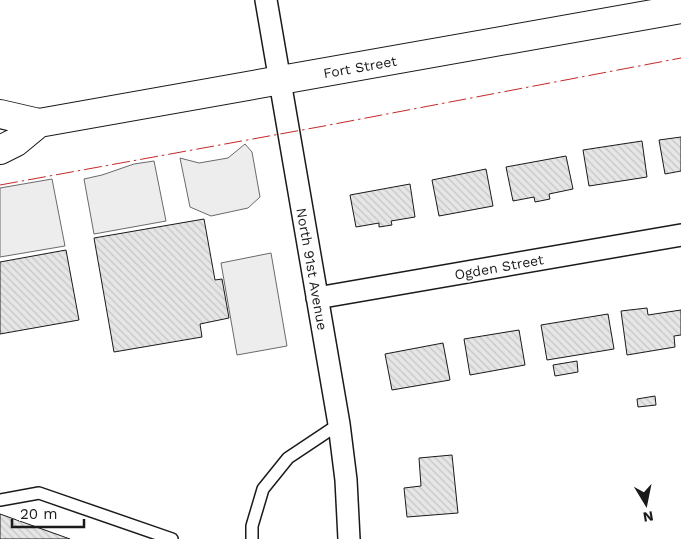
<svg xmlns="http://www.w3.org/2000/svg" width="681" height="539" viewBox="0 0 681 539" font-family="'Work Sans',sans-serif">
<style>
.parking{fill:#ededed;stroke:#6a6a6a}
.building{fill:url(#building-back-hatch);stroke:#1a1a1a}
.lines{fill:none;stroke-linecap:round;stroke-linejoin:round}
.lane-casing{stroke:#1a1a1a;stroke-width:14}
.street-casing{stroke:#1a1a1a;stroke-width:24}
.secondary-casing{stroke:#1a1a1a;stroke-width:30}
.lane{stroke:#fff;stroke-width:11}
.street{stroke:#fff;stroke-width:21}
.secondary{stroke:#fff;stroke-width:28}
.power{stroke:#c62828;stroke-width:1;stroke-dasharray:18 4 2.5 4;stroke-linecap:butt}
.labels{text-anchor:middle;stroke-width:4;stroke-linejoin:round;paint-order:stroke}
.street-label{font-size:14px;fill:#1a1a1a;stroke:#fff}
</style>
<defs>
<pattern id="building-back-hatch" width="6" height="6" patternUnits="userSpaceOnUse" patternTransform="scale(1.25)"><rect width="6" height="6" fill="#e6e6e6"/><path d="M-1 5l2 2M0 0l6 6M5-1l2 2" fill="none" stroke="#c5c5c5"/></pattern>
</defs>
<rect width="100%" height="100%" fill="#fff"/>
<path class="parking" d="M 245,144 L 252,152 L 260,197 L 248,208 L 211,216 L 190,207 L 180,158 L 199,163 L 228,158 Z
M 154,161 L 166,221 L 94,234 L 84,179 L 102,175 L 134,164 Z
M 52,179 L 65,246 L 0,257 L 0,188 Z
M 271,253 L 287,346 L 237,355 L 221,263 Z"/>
<path class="building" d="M 681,137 L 681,171 L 665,174 L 659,140 Z
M 642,141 L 647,177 L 589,186 L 583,150 Z
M 566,156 L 573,189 L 549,194 L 550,199 L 535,202 L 534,197 L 513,201 L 506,167 Z
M 486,169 L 493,206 L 439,216 L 432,180 Z
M 410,184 L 415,217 L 391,221 L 392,225 L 379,227 L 379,223 L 356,227 L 350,195 Z
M 204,219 L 215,280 L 222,279 L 229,318 L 200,324 L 202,337 L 114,352 L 94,238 Z
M 66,250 L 79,320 L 0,334 L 0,262 Z
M 647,308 L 648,315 L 681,310 L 681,335 L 674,336 L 675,347 L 627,355 L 621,311 Z
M 608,314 L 614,349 L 547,360 L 541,325 Z
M 519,330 L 525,365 L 470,375 L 464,339 Z
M 443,343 L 450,380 L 392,390 L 385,354 Z
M 577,361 L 578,372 L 555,376 L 553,365 Z
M 655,396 L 656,405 L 638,407 L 637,399 Z
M 452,455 L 458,513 L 407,517 L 404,488 L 421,486 L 419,458 Z
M 0,514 L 70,539 L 0,539 Z"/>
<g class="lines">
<defs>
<path id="lane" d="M 0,500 L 39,493 L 172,539
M 252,539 L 252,526 L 263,489 L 288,458 L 339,424"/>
<path id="street" d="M 266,0 L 339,424 L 346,480 L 349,539
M 317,298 L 681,235"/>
<path id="secondary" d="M 0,114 L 39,123 L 681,9
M 0,150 L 16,142 L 39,123"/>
</defs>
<use href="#lane" class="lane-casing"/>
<use href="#street" class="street-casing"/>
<use href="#secondary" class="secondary-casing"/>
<use href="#lane" class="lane"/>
<use href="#street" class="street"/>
<use href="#secondary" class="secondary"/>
<path class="power" d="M 0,185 L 324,126 L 681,58"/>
</g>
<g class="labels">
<g class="street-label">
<text transform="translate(360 67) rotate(-10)" y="5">Fort Street</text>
<text transform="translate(499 267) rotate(-10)" y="5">Ogden Street</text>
<text transform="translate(312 269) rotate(80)" y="5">North 91st Avenue</text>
</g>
</g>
<g transform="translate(646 504) rotate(170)" stroke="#ffffff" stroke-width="4" paint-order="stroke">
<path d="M0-4L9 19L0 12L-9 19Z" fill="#1a1a1a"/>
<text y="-8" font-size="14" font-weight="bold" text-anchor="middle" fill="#1a1a1a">N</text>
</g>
<path d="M12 519v8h72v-8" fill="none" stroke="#1a1a1a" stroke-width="2.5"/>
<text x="20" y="519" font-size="15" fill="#1a1a1a" stroke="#ffffff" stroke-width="4" paint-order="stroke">20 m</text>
</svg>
